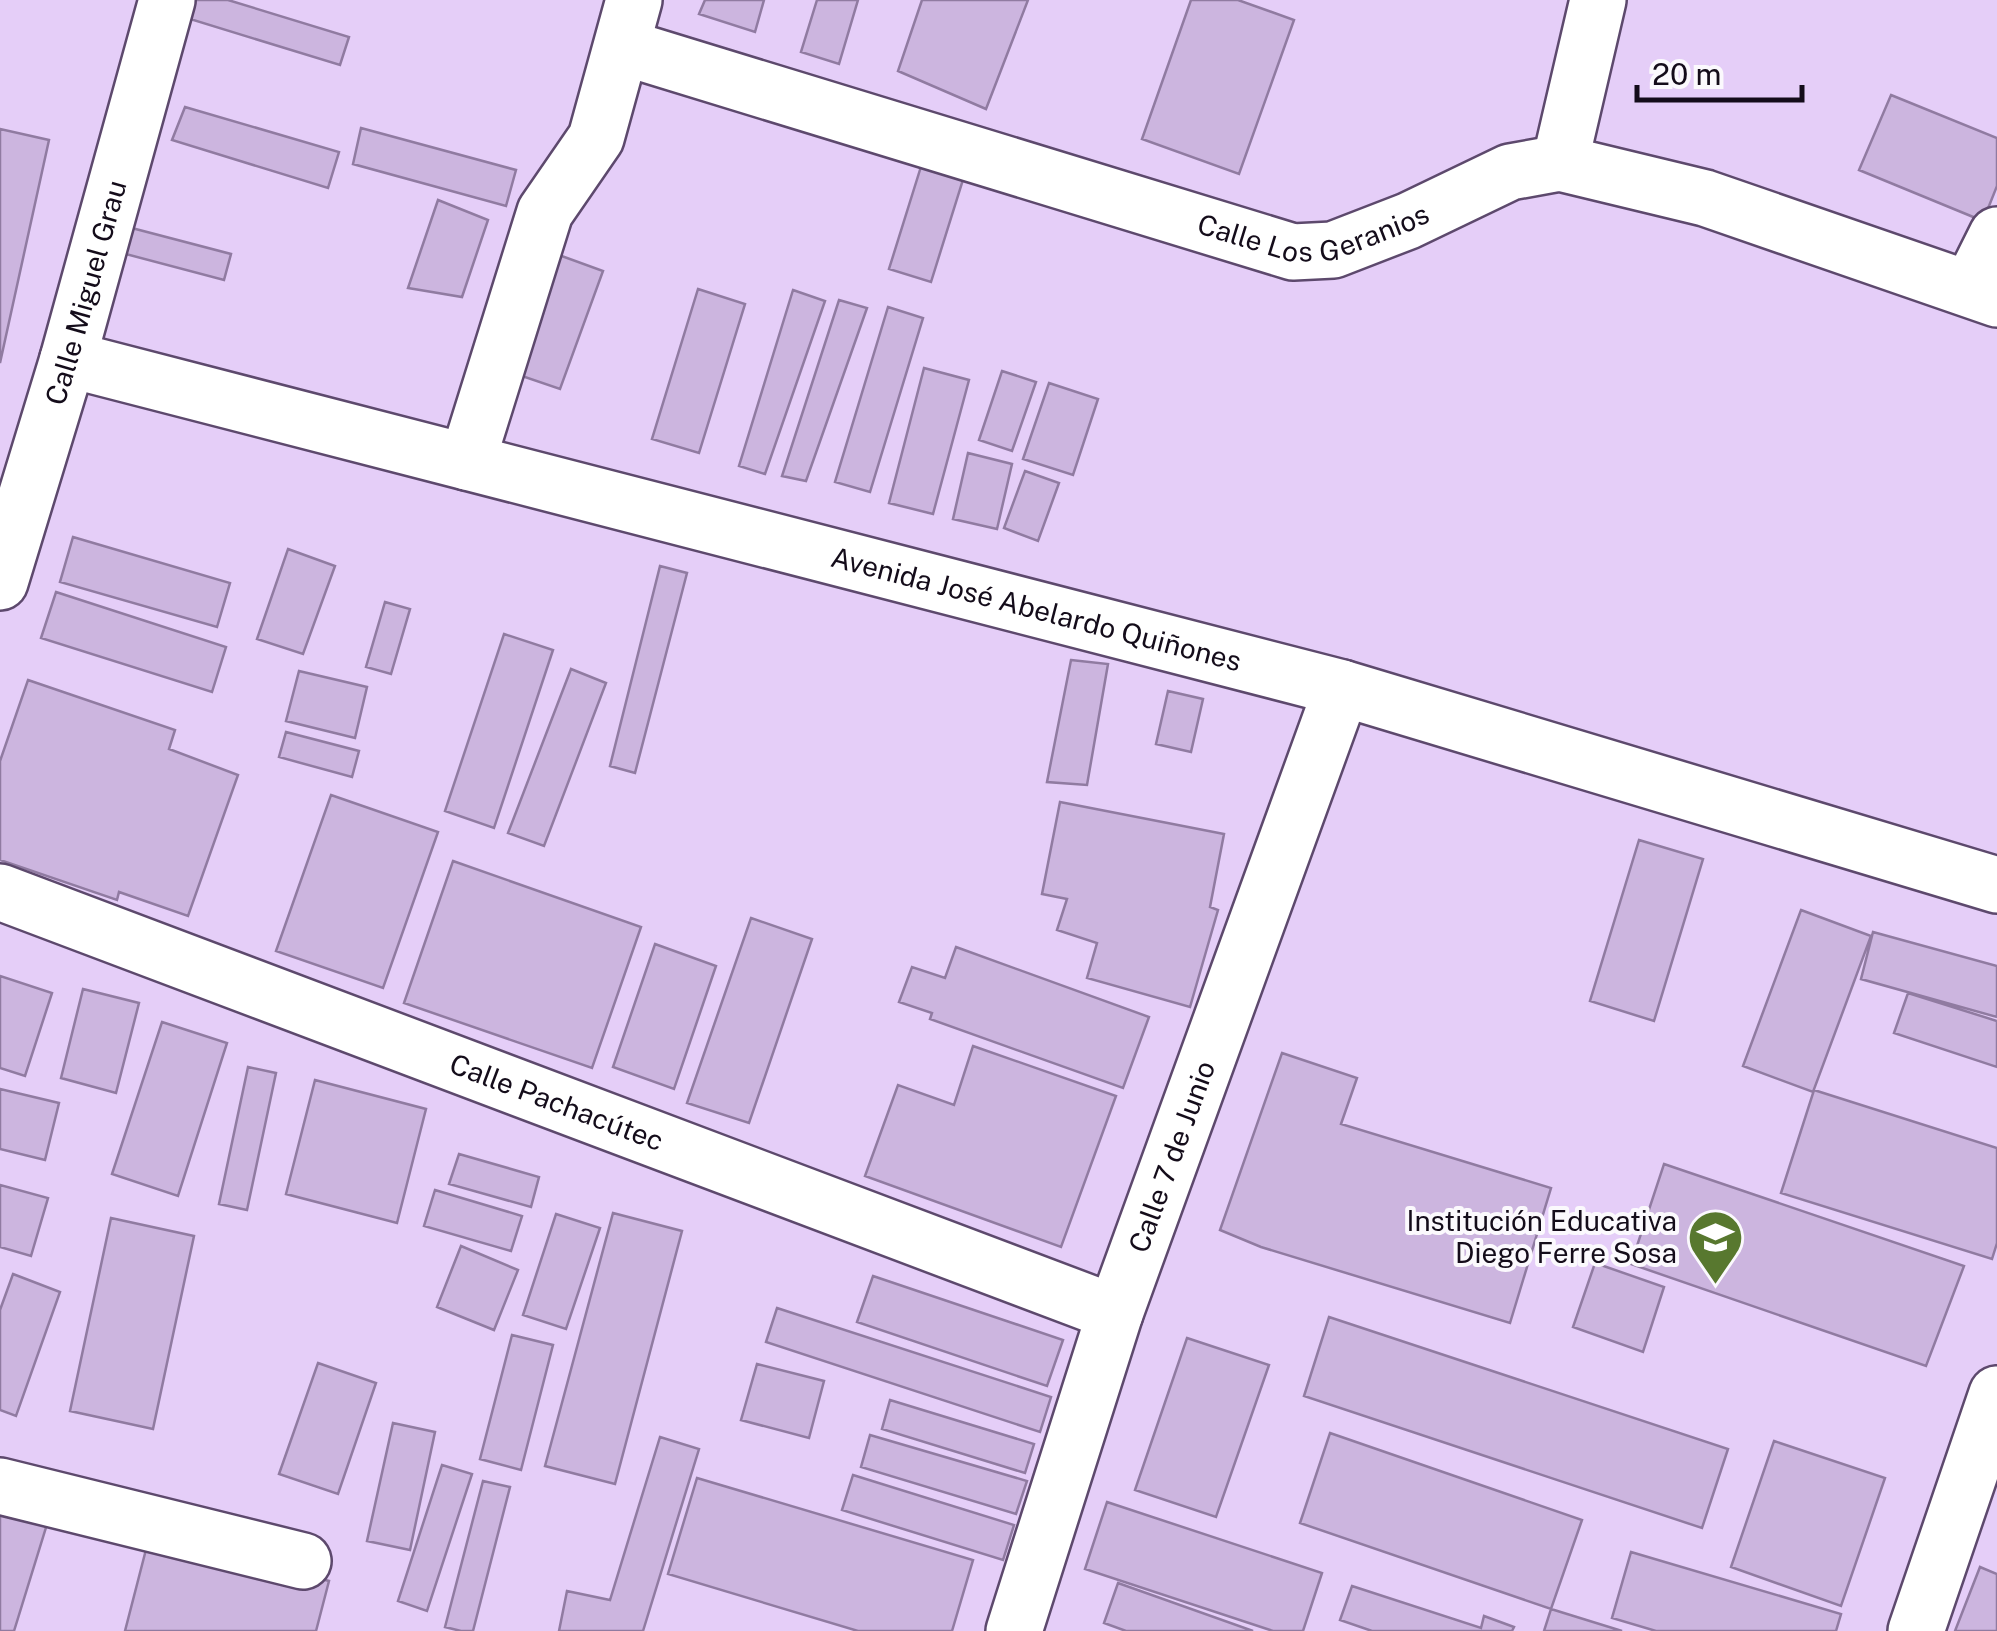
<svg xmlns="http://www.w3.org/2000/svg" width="1997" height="1631" viewBox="0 0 1997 1631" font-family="'Public Sans',sans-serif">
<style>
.building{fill:#ccb5df;stroke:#907ba1;stroke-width:2.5}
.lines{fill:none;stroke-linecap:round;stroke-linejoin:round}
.minor-casing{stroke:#5d496d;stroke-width:60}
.minor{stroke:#fff;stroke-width:55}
.labels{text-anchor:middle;stroke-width:8;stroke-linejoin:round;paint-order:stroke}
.street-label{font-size:28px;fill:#140c1a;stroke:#fbf9fd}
.poi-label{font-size:28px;fill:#140c1a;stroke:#fbf9fd;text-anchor:end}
</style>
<rect width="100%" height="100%" fill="#e5cef8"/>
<path class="building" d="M 196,0 L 228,0 L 349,37 L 340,65 L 190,19 Z
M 705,0 L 764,0 L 755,32 L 699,14 Z
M 817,0 L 858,0 L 839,64 L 801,52 Z
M 922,0 L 1028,0 L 986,109 L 898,71 Z
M 1191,0 L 1238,0 L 1294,20 L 1239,174 L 1142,139 Z
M 1891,95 L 1997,138 L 1997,186 L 1983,221 L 1859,170 Z
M 185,107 L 339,152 L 328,188 L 172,140 Z
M 361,128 L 516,170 L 506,206 L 353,164 Z
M 0,129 L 49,140 L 0,363 Z
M 924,157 L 966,170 L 931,282 L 889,269 Z
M 438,200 L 488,220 L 462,297 L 408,288 Z
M 128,227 L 231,254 L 224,280 L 122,253 Z
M 559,255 L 603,271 L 560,389 L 516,374 Z
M 698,289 L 745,304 L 699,453 L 652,439 Z
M 793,290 L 825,301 L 765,474 L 739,466 Z
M 839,300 L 867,308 L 806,481 L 782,476 Z
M 888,307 L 923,318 L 870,492 L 835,482 Z
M 924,368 L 969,380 L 933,514 L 889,503 Z
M 1002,371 L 1036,382 L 1012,451 L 979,440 Z
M 1049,383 L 1098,399 L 1073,475 L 1023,459 Z
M 968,453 L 1012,464 L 997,529 L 953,519 Z
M 1025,471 L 1059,483 L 1038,541 L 1004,528 Z
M 73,537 L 230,583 L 217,627 L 60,582 Z
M 288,549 L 335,566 L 303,654 L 257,639 Z
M 660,566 L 687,573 L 635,773 L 610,766 Z
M 56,592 L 226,647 L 212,692 L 41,638 Z
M 385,602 L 410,609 L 391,674 L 366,667 Z
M 504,634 L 553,650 L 494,828 L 445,811 Z
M 1071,660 L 1108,664 L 1087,785 L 1047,782 Z
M 571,669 L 606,683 L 544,846 L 508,833 Z
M 299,671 L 367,687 L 355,738 L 286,721 Z
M 28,680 L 175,730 L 169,749 L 238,775 L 188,916 L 119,892 L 117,900 L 0,860 L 0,761 Z
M 1168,691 L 1203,699 L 1191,752 L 1156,744 Z
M 286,732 L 359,751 L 352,777 L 279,757 Z
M 331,795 L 438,832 L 383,988 L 276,951 Z
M 1060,802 L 1224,834 L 1210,907 L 1218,910 L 1190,1007 L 1087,978 L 1097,943 L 1057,930 L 1067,899 L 1042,894 Z
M 1639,840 L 1703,859 L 1654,1021 L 1590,1001 Z
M 453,861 L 641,927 L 592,1068 L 404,1003 Z
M 1801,910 L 1871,936 L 1813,1092 L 1743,1066 Z
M 751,918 L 812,939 L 749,1123 L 687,1103 Z
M 1873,932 L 1997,966 L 1997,1017 L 1861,979 Z
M 655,944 L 716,966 L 674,1089 L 613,1067 Z
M 956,947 L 1149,1017 L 1123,1088 L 930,1019 L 932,1013 L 899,1002 L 912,967 L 945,978 Z
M 0,976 L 52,993 L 25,1076 L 0,1068 Z
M 83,989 L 139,1003 L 116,1093 L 61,1078 Z
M 1908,993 L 1997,1021 L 1997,1067 L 1894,1033 Z
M 162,1022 L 227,1043 L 178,1196 L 112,1174 Z
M 973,1046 L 1116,1096 L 1061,1247 L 865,1176 L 898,1085 L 954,1105 Z
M 1282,1053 L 1357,1078 L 1341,1124 L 1551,1188 L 1510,1323 L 1261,1247 L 1220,1230 Z
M 248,1067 L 276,1073 L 247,1210 L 219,1204 Z
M 315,1080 L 426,1109 L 397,1223 L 286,1194 Z
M 0,1089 L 59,1103 L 45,1160 L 0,1149 Z
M 1814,1090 L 1997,1148 L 1997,1243 L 1992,1259 L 1781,1193 Z
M 459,1154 L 539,1177 L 531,1207 L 449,1184 Z
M 1664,1164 L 1964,1266 L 1926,1366 L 1631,1264 Z
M 0,1185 L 48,1198 L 31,1256 L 0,1247 Z
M 435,1190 L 522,1216 L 511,1251 L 424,1226 Z
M 613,1213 L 682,1231 L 615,1484 L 545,1466 Z
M 556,1214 L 600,1228 L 566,1329 L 523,1315 Z
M 111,1218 L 194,1236 L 153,1429 L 70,1411 Z
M 461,1246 L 518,1270 L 494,1330 L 437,1307 Z
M 1595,1263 L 1664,1287 L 1643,1352 L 1573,1327 Z
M 13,1274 L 60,1292 L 16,1416 L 0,1410 L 0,1310 Z
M 873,1276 L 1063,1340 L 1047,1386 L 857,1322 Z
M 777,1308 L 1051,1397 L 1040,1432 L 766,1342 Z
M 1329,1317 L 1728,1449 L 1702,1528 L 1304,1396 Z
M 512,1335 L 553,1345 L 521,1470 L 480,1459 Z
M 1187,1338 L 1269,1365 L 1216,1517 L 1135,1490 Z
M 318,1363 L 376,1383 L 338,1494 L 279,1474 Z
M 757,1364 L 824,1381 L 809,1438 L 741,1420 Z
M 890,1400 L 1034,1444 L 1025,1473 L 882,1429 Z
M 393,1423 L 435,1432 L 410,1550 L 367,1541 Z
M 1330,1433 L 1582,1520 L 1551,1609 L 1300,1523 Z
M 870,1435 L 1027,1481 L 1016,1514 L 861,1467 Z
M 660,1437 L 699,1449 L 643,1631 L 559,1631 L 567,1591 L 610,1600 Z
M 1774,1441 L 1885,1478 L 1841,1606 L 1731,1567 Z
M 442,1465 L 472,1474 L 427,1611 L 398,1601 Z
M 853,1475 L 1014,1525 L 1003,1560 L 842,1510 Z
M 697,1478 L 973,1560 L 952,1631 L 858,1631 L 668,1574 Z
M 483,1481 L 510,1487 L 473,1631 L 461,1631 L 445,1627 Z
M 1107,1502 L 1322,1573 L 1303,1631 L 1273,1631 L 1085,1569 Z
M 0,1507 L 48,1521 L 14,1631 L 0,1631 Z
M 150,1534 L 329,1581 L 316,1631 L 125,1631 Z
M 1631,1552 L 1841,1614 L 1836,1631 L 1656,1631 L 1612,1618 Z
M 1980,1567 L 1997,1574 L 1997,1631 L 1955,1631 Z
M 1118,1583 L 1253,1631 L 1126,1631 L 1104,1623 Z
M 1352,1586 L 1481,1628 L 1484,1616 L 1514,1627 L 1512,1631 L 1372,1631 L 1340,1620 Z
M 1551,1609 L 1622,1631 L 1544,1631 Z"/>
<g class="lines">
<defs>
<g id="minor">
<path id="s1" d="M 623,47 L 1293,252 L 1333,250 L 1408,221 L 1510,172 L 1560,163 L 1705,198 L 1997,299"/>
<path d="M 1560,163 L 1598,0"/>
<path d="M 1970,289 L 1997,235"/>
<path id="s2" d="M 68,359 L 1342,688 L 1997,885"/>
<path d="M 467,462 L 545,212 L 596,138 L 634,0"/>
<path id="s3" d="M 0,582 L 68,359 L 167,0"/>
<path id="s4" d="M 0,892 L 1115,1313"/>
<path d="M 0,1486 L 303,1561"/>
<path id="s5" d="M 1014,1631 L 1115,1313 L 1342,688"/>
<path d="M 1916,1631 L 1997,1394"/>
</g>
</defs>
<use href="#minor" class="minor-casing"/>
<use href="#minor" class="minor"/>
</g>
<defs>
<symbol id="school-pin" viewBox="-11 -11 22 30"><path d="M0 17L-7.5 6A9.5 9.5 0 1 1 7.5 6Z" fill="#58782f" stroke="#fbf9fd"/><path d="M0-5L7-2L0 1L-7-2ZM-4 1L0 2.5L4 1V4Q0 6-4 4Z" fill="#fff"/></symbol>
</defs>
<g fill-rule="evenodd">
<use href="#school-pin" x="1684" y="1206" width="63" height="86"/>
</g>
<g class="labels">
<g class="street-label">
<text dy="10" stroke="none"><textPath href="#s1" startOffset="722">Calle Los Geranios</textPath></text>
<text dy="10" stroke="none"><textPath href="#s3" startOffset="302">Calle Miguel Grau</textPath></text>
<text dy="10" stroke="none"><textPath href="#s2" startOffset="1000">Avenida José Abelardo Quiñones</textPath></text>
<text dy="10" stroke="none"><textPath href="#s4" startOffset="595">Calle Pachacútec</textPath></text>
<text dy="10" stroke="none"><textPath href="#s5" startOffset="500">Calle 7 de Junio</textPath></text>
</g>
<g class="poi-label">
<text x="1677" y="1231">Institución Educativa<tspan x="1677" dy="32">Diego Ferre Sosa</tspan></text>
</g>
</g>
<path d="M1637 85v15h165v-15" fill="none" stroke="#140c1a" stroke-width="5"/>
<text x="1652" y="85" font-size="30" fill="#140c1a" stroke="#fbf9fd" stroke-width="8" paint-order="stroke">20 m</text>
</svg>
